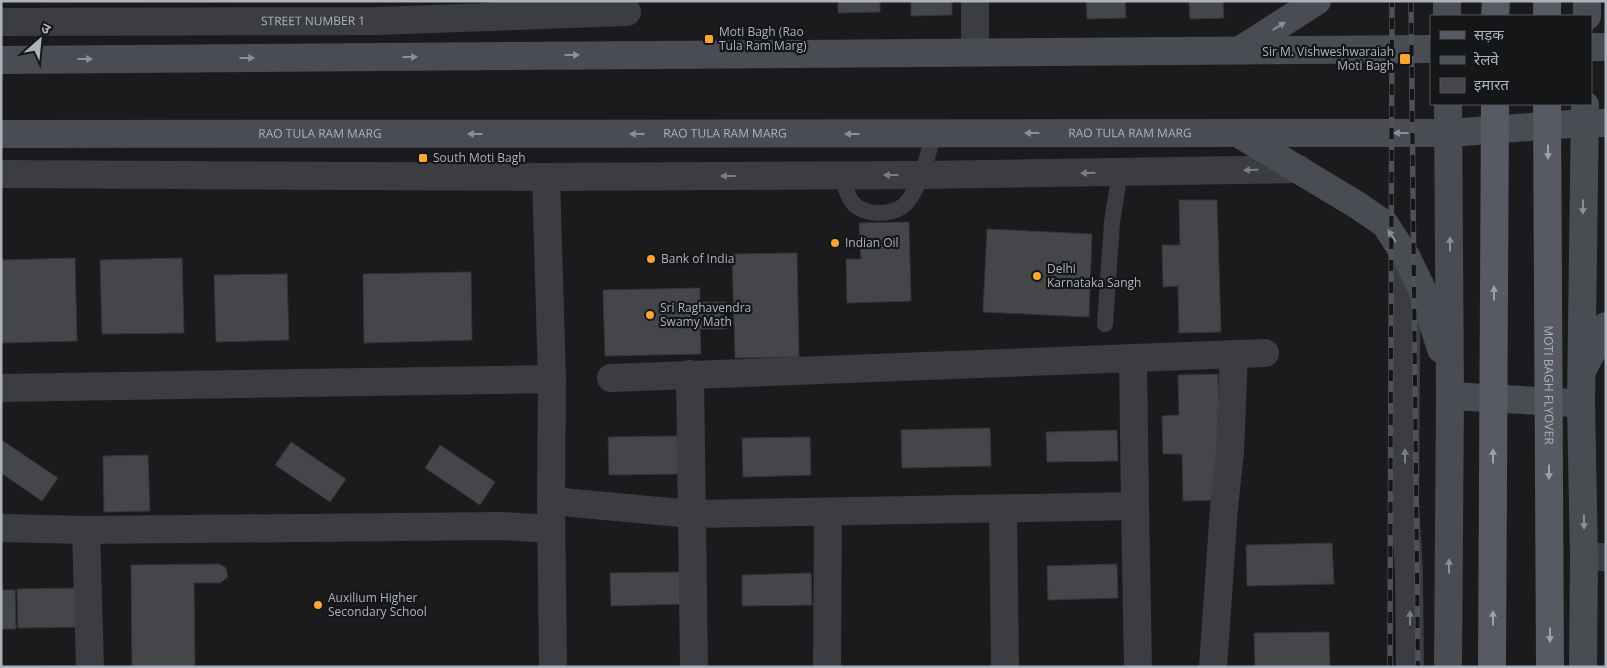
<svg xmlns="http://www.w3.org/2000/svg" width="1607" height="668" viewBox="0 0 1607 668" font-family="'Open Sans','Noto Sans Devanagari',sans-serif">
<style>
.building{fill:#44464a;stroke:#343539}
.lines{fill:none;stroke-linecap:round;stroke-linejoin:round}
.lane{stroke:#3b3d42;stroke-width:16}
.street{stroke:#3b3d42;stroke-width:28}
.secondary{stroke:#494c53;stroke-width:28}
.primary{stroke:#575a62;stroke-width:28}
.rail-casing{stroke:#4e5158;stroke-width:5.5}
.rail{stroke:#151618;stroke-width:4;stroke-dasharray:11;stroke-linecap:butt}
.primary-bridge{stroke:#575a62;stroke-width:28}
.oneway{fill:#8a8f98}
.oneway2{fill:#9ca1ab}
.oneway3{fill:#7a7e86}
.poi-dot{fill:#fca533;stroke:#151618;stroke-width:2}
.labels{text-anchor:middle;stroke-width:4.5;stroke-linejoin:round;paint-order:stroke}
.street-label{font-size:12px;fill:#adb3bd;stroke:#151618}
.poi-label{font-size:12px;fill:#adb3bd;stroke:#151618;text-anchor:start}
</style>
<rect width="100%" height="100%" fill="#1b1b1d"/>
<path class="building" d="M 490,1 L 550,1 L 490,6 Z
M 838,1 L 880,1 L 880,12 L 838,13 Z
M 911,1 L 952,1 L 952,15 L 911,16 Z
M 1086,1 L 1125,1 L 1126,18 L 1087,19 Z
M 1189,1 L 1223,1 L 1224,18 L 1190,19 Z
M 1179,200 L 1217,200 L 1221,332 L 1179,333 L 1178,286 L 1163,287 L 1162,245 L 1180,245 Z
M 909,222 L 911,301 L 847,303 L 846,259 L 861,259 L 859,223 Z
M 987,229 L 1092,234 L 1089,317 L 983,312 Z
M 797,253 L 799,357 L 735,358 L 732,254 Z
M 75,258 L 77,341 L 1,343 L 1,260 Z
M 182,258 L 184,333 L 102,334 L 100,260 Z
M 471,272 L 472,340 L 364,343 L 363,274 Z
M 287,274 L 289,340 L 216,342 L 214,275 Z
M 700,288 L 700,302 L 726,302 L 727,329 L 700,329 L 701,354 L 605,356 L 603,290 Z
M 1218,374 L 1221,500 L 1183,501 L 1182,454 L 1163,454 L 1162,416 L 1179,415 L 1178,375 Z
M 990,428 L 991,466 L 902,468 L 901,430 Z
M 1117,430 L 1118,461 L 1047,462 L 1046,432 Z
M 677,436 L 678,474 L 609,475 L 608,437 Z
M 810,437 L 811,475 L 743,477 L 742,438 Z
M 3,441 L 58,478 L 42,501 L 1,473 L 1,443 Z
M 291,442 L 346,479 L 330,502 L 275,465 Z
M 440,445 L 495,482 L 480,505 L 425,468 Z
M 148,455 L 150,511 L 104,512 L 103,456 Z
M 1332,543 L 1334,584 L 1247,586 L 1246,545 Z
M 219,564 L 226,568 L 228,577 L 220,583 L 194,583 L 195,667 L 132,667 L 131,565 Z
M 1117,564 L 1118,598 L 1048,600 L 1047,566 Z
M 681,572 L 682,604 L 611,606 L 610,573 Z
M 811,573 L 812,605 L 742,606 L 742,575 Z
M 80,588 L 82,627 L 18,628 L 17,589 Z
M 1,590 L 15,590 L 16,629 L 1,629 Z
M 1329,632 L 1330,667 L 1255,667 L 1254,633 Z
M 70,666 L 70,667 L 7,667 Z"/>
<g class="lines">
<path class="lane" d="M 841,175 C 844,184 847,196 853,203 C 865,217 897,216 908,201 C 922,182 927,156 934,134
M 1105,324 L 1112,222 L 1120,172"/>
<g class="street">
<path id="s1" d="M 1,22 L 377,21 L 627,12"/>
<path d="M 975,52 L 975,1"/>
<path d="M 1,174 L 546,177 L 922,175 L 1299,169"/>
<path d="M 546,177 L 552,379 L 551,501 L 553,667"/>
<path d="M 1407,258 L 1405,503 L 1409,573 L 1410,667"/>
<path d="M 690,374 L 694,667"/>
<path d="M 611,378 L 1265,353"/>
<path d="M 1,388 L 552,379"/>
<path d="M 551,501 L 692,514 L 1135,506 L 1133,358"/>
<path d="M 1135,506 L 1138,667"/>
<path d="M 1003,509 L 1005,667"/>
<path d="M 1,528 L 86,530 L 502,526 L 551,529"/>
<path d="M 86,530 L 90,667"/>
<path d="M 1584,557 L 1606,557"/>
<path d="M 827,667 L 828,512"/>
<path d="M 1213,667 L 1224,508 L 1230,452 L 1234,354"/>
</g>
<g class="secondary">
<path d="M 1587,1 L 1587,16"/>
<path d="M 1447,16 L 1447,1"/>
<path d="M 1591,47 L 1606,47"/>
<path d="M 1240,50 L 1317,1"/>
<path d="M 1,60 L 1431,49"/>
<path id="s2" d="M 1,134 L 1449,133 L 1584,123 L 1606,123"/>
<path d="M 1239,134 L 1357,205 L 1385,224 L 1407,258 L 1422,289 L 1441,349"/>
<path d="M 1583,369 L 1606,326"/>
<path d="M 1450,396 L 1573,403"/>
<path d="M 1448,667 L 1450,396 L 1448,104"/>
<path d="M 1583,667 L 1584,557 L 1581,403 L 1585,105"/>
</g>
<path class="primary" d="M 1547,1 L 1547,16
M 1495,16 L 1496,1"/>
<defs>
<path id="rail" d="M 1411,1 L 1418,667
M 1390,667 L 1392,1"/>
</defs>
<use href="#rail" class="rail-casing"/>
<use href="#rail" class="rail"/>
<g class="primary-bridge">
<path id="s3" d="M 1547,104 L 1550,667"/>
<path d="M 1492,667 L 1495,104"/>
</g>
</g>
<defs><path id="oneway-solid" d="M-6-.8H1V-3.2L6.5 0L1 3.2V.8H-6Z" transform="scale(1.25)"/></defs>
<g class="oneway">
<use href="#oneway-solid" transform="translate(1279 26) rotate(-32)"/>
<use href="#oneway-solid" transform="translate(572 55)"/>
<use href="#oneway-solid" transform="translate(410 57)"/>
<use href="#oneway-solid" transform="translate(247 58)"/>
<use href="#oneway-solid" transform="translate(85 59)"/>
<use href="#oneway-solid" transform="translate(1032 133) rotate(180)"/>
<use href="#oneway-solid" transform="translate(1401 133) rotate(-180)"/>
<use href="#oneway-solid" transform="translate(475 134) rotate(180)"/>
<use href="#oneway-solid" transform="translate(637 134) rotate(180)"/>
<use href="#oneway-solid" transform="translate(852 134) rotate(180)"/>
<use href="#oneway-solid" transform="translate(1583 207) rotate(91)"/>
<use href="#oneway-solid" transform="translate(1392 236) rotate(-123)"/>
<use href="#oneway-solid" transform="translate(1450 244) rotate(-90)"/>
<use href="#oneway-solid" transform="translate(1584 522) rotate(89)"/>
<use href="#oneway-solid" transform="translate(1449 566) rotate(-90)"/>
</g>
<g class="oneway2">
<use href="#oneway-solid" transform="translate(1548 152) rotate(90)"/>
<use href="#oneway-solid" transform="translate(1494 293) rotate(-90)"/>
<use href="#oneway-solid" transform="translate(1493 456) rotate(-90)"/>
<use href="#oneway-solid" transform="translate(1549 472) rotate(90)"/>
<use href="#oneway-solid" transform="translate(1493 618) rotate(-90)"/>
<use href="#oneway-solid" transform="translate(1550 635) rotate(90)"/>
</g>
<g class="oneway3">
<use href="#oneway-solid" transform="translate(1251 170) rotate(179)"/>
<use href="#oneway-solid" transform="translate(1088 173) rotate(179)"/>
<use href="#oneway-solid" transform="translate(891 175) rotate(180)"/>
<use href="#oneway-solid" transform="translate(728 176) rotate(180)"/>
<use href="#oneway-solid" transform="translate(1405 456) rotate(-90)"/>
<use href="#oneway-solid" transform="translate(1410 618) rotate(-90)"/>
</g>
<g class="poi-dot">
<rect x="704" y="34" width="10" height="10" rx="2.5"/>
<rect x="1399" y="53" width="12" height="12" rx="2.5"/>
<rect x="418" y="153" width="10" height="10" rx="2.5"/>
<circle cx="835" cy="243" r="5"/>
<circle cx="651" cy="259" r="5"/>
<circle cx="1037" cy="276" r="5"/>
<circle cx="650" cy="315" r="5"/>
<circle cx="318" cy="605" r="5"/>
</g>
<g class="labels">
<g class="street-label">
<text dy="4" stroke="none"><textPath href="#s1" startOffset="312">STREET NUMBER 1</textPath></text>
<text dy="4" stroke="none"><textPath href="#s2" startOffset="1129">RAO TULA RAM MARG</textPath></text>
<text dy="4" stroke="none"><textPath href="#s2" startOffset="319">RAO TULA RAM MARG</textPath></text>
<text dy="4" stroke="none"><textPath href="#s2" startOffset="724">RAO TULA RAM MARG</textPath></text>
<text dy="4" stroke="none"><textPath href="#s3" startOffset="281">MOTI BAGH FLYOVER</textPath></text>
</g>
<g class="poi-label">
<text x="719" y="36">Moti Bagh (Rao<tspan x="719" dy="14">Tula Ram Marg)</tspan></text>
<text x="1394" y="56" text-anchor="end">Sir M. Vishweshwaraiah<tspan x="1394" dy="14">Moti Bagh</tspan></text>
<text x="433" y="162">South Moti Bagh</text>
<text x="845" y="247">Indian Oil</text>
<text x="661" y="263">Bank of India</text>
<text x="1047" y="273">Delhi<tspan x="1047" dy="14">Karnataka Sangh</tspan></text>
<text x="660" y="312">Sri Raghavendra<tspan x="660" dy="14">Swamy Math</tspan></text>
<text x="328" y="602">Auxilium Higher<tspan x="328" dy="14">Secondary School</tspan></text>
</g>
</g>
<rect width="1607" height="668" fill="none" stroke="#adb3bd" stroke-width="5"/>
<rect x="1430" y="15" width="162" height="90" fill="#151618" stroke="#52555a"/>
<rect x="1440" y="31" width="25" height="8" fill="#575a62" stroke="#52555a"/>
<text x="1474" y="40" font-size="15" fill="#adb3bd">सड़क</text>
<rect x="1440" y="56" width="25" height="8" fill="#4e5158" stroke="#52555a"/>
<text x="1474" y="65" font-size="15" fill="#adb3bd">रेलवे</text>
<rect x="1440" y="78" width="25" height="15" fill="#44464a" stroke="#52555a"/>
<text x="1474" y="90" font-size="15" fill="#adb3bd">इमारत</text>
<g transform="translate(40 40) rotate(27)" stroke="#151618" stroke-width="4" paint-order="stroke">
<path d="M0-4L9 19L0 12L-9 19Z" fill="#adb3bd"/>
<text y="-8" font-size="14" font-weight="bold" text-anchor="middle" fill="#adb3bd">उ</text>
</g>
</svg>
